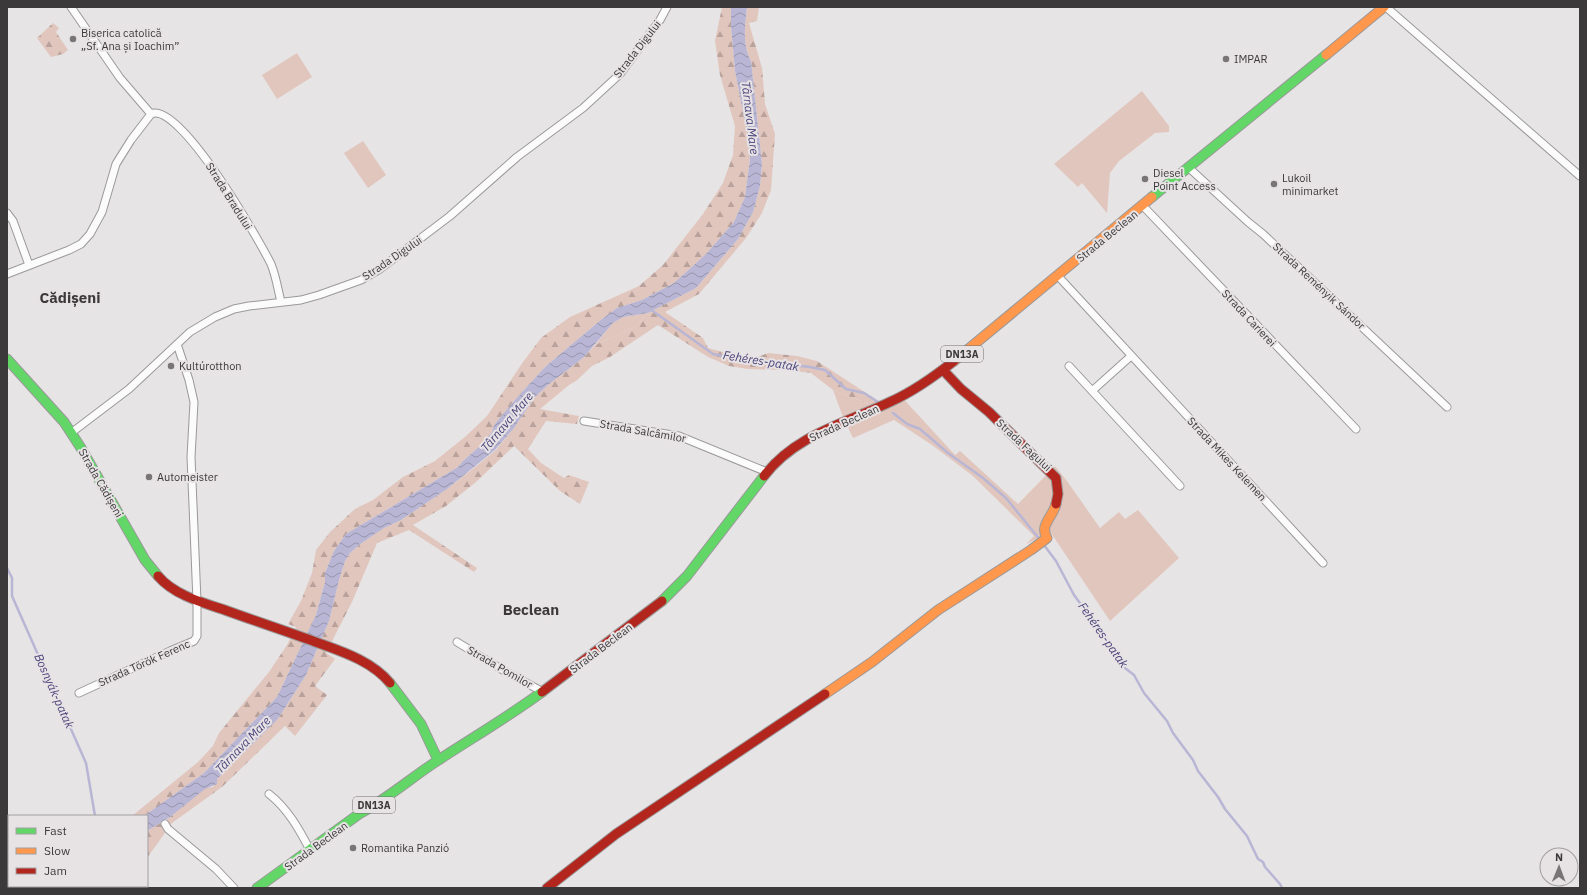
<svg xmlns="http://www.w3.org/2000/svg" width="1587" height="895" viewBox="0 0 1587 895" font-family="'IBM Plex Sans',sans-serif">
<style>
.green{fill:#e1c6bd}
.forest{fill:url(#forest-firs)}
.water{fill:url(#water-waves)}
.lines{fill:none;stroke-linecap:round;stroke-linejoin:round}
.stream{stroke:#b8b6d4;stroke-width:2.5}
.street-casing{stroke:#9b999a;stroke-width:9}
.fast-casing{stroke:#9b999a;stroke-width:11}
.slow-casing{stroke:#9b999a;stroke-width:11}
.jam-casing{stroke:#9b999a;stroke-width:11}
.street{stroke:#fbfbfb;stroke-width:7}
.fast{stroke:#63d668;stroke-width:9}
.slow{stroke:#ff974d;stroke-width:9}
.jam{stroke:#b3261e;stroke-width:9}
.poi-dot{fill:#777576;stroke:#e7e3e5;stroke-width:1.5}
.labels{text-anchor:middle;stroke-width:4;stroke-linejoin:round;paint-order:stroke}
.shield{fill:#e7e3e5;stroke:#6f6c6d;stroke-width:1}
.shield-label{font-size:10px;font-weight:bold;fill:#3b393a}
.poi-label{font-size:11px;fill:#3b393a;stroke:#e7e3e5;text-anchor:start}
.street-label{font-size:11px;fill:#3b393a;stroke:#e7e3e5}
.water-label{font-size:12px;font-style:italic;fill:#49427a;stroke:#e7e3e5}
.district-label{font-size:15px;font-weight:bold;fill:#3b393a;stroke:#e7e3e5}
</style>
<defs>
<pattern id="forest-firs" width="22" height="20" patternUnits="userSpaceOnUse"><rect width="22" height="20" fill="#e1c6bd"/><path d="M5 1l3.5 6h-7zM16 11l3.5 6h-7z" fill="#b8a29b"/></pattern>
<pattern id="water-waves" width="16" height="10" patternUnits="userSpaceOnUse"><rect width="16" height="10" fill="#b8b6d4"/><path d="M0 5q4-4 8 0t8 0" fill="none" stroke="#9795ad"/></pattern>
</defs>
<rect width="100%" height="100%" fill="#e6e4e5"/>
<path class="green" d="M 297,53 L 312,77 L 277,99 L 262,75 Z
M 1142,91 L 1169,126 L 1169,132 L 1155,133 L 1119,161 L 1110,173 L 1107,213 L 1082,183 L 1078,187 L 1054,164 Z
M 363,141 L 386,175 L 368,188 L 344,153 Z
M 648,313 L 635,327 L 595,345 L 613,323 L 623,317 Z
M 833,390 L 871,405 L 898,393 L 955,455 L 960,451 L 1018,504 L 1055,466 L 1067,481 L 1100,528 L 1119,512 L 1125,519 L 1138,510 L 1179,558 L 1110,621 L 1051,533 L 1026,544 L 1034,536 L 973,476 L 932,445 L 894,420 L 853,438 L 843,417 Z"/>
<path class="forest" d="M 722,7 L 731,7 L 731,26 L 735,71 L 748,137 L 750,159 L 745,197 L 734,222 L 706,254 L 674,283 L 642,300 L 617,308 L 602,319 L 545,367 L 513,402 L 494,425 L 492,432 L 480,446 L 463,461 L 458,467 L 346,534 L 334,551 L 325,573 L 325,582 L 316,615 L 277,697 L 204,773 L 144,816 L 132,816 L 198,762 L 213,746 L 219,733 L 269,672 L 287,645 L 296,627 L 288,624 L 301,601 L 312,573 L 316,550 L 330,532 L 355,509 L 373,500 L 403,477 L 435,461 L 466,436 L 487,416 L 523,362 L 541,338 L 570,317 L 639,286 L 663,265 L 703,214 L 723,183 L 733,155 L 735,126 L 720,75 L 715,41 Z
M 747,7 L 759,7 L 757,21 L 749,23 L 762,68 L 765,104 L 775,134 L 771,190 L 762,213 L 746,238 L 699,294 L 665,312 L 703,338 L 708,348 L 723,352 L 755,358 L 768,353 L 797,356 L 817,361 L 880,402 L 871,405 L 833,390 L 811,373 L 785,370 L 748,369 L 729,366 L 708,357 L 658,325 L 610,357 L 592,366 L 576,381 L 569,385 L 540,409 L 579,416 L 577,424 L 546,421 L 528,449 L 541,463 L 564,478 L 569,475 L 589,482 L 580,504 L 560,491 L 514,446 L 476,482 L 446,506 L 413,525 L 477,568 L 474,572 L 409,530 L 377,543 L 352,602 L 326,653 L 335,659 L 315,686 L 327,695 L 295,736 L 285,726 L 222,787 L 172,823 L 147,858 L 147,831 L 170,817 L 205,788 L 213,787 L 217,779 L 277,720 L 306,675 L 329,621 L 339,580 L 345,561 L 350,553 L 359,545 L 384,528 L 401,520 L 447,489 L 474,468 L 496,450 L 514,428 L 534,398 L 548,385 L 584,357 L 595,345 L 635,327 L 648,313 L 696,288 L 738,239 L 753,212 L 760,186 L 762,164 L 751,61 C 742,44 745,26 747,7 Z
M 53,23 L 59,28 L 56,32 L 68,50 L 63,54 L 51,57 L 37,38 Z"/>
<path class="water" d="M 731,7 L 747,7 C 745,26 742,44 751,61 L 762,164 L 760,186 L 753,212 L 738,239 L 696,288 L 648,313 L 623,317 L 613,323 L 584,357 L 548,385 L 534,398 L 514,428 L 495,450 L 447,489 L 401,520 L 384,528 L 359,545 L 350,553 L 345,561 L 339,580 L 329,621 L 306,675 L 277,720 L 217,779 L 217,784 L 205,789 L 170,817 L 147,831 L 147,816 L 144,816 L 204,773 L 277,697 L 316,615 L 325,582 L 325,573 L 334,551 L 346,534 L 458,467 L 463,461 L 480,446 L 492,432 L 494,425 L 513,402 L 545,367 L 602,319 L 617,308 L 642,300 L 674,283 L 706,254 L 734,222 L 745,197 L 750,159 L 748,137 L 735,71 L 731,26 Z"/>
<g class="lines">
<path class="stream" d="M 650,309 L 713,354 L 733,358 L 810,367 L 825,370 L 846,389 L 864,393 L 878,402
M 893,413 L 907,424 L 920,429 L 948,453 L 983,478 L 1006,498 L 1041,541
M 1044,545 L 1056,561 L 1074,595 L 1091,618 L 1097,624 L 1100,631 L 1106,637 L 1109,644 L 1116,653 L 1125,668 L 1134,675 L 1144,693 L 1167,721 L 1173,733 L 1193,760 L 1198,771 L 1218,797 L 1225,809 L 1247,836 L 1258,859 L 1263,862 L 1265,867 L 1280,884 L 1282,888
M 7,568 L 12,578 L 12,596 L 86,763 L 95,816"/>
<defs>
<path id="street" d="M 71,7 L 120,78 L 151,114
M 1386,7 L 1580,176
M 1188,167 L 1248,222 L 1263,234 L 1447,407
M 1143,206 L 1356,429
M 7,213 L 13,221 L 29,265
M 7,274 L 69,250 L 81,244 L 90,234 L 102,212 L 116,164 L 131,140 L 151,114 C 179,100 259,240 271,264 C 276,276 278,290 281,302
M 1058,276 L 1323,563
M 1069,366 L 1180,486
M 1092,391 L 1131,356
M 584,421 L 679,436 L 767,472
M 71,433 L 129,389 L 190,332 L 215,317 L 234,309 L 249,306 L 301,300 L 319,295 L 361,280 L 380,269 L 450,216 L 517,157 L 583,108 L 620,74 L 660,20 L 667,7
M 457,642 L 501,669 L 543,692
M 79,693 L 170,651 L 194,641 L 197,636 L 197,601 L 191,457 L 194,402 L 189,380 L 177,344
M 269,794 C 288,809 299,829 310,850
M 165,824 L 168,829 L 216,869 L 234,888
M 28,886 L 28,888"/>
<path id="fast" d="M 1152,197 L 1326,55
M 7,359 L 64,422 L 81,448 L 145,560 L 158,576
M 662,601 L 687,576 L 764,476
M 390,683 L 421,724 L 438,760
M 257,888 L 359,814 C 387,799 411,778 437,761 C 472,738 508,717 542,692"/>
<path id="slow" d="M 1326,55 L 1384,7
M 954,361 L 1152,197
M 825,694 L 872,662 L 938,610 L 1031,550 L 1047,538 C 1039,525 1053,517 1056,504"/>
<path id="jam" d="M 943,370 L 961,389 L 989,412 L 1056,478 L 1058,494 L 1056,504
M 764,476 C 796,434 847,423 892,401 C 914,391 935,376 954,361
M 158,576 C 173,594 200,602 222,609 C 252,620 283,630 313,641 C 340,651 371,660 390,683
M 542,692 L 662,601
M 547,888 L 616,834 L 825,694"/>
</defs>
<use href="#street" class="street-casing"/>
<use href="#fast" class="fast-casing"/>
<use href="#slow" class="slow-casing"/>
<use href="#jam" class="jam-casing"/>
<use href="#street" class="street"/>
<use href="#fast" class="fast"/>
<use href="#slow" class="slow"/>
<use href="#jam" class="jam"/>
</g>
<g class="poi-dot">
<circle cx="73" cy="39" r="4"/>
<circle cx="1226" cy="59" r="4"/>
<circle cx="1145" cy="179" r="4"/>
<circle cx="1274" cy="184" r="4"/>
<circle cx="171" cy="366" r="4"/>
<circle cx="149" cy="477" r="4"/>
<circle cx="353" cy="848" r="4"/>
</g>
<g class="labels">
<g class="shield">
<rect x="941" y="346" width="42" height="16" rx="3"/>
<rect x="353" y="797" width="42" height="16" rx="3"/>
</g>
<g class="shield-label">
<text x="962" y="358">DN13A</text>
<text x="374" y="809">DN13A</text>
</g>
<g class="poi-label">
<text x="81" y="37">Biserica catolică<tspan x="81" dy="13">„Sf. Ana și Ioachim”</tspan></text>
<text x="1234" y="63">IMPAR</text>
<text x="1153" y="177">Diesel<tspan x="1153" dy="13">Point Access</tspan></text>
<text x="1282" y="182">Lukoil<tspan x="1282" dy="13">minimarket</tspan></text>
<text x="179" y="370">Kultúrotthon</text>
<text x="157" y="481">Automeister</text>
<text x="361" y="852">Romantika Panzió</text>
</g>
<g class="street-label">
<text transform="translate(637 49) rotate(-52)" y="4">Strada Digului</text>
<text transform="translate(229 196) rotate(58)" y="4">Strada Bradului</text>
<text transform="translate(1107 236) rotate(-39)" y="4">Strada Beclean</text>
<text transform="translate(392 258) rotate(-34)" y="4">Strada Digului</text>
<text transform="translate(1319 286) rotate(43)" y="4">Strada Reményik Sándor</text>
<text transform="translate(1249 318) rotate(47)" y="4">Strada Carierei</text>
<text transform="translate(844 423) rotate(-24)" y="4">Strada Beclean</text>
<text transform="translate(643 431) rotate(10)" y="4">Strada Salcâmilor</text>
<text transform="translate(1024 445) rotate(43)" y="4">Strada Fagului</text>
<text transform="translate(1227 459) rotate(47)" y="4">Strada Mikes Kelemen</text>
<text transform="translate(101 483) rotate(60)" y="4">Strada Cădișeni</text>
<text transform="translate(601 648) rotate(-37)" y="4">Strada Beclean</text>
<text transform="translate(144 663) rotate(-24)" y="4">Strada Török Ferenc</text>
<text transform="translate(500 667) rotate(30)" y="4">Strada Pomilor</text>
<text transform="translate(316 846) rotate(-36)" y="4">Strada Beclean</text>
</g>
<g class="water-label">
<text transform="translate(750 118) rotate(83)" y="4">Târnava Mare</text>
<text transform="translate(761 361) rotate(9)" y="4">Fehéres-patak</text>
<text transform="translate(507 422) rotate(-50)" y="4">Târnava Mare</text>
<text transform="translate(1103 635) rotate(55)" y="4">Fehéres-patak</text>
<text transform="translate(54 691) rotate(66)" y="4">Bosnyák-patak</text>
<text transform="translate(243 745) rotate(-46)" y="4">Târnava Mare</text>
</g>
<g class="district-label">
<text x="70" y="303">Cădișeni</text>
<text x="531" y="615">Beclean</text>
</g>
</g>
<rect width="1587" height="895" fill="none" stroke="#3b393a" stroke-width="16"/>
<rect x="8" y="815" width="140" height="72" fill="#e7e3e5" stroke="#a29fa1"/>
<rect x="16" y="828" width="20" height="6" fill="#63d668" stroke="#a29fa1"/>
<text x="44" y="835" font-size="12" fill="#3b393a">Fast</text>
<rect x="16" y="848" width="20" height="6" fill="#ff974d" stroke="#a29fa1"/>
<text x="44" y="855" font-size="12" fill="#3b393a">Slow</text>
<rect x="16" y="868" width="20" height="6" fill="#b3261e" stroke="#a29fa1"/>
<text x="44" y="875" font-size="12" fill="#3b393a">Jam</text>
<g transform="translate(1559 867) rotate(1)"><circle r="19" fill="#e7e3e5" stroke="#a29fa1"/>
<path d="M0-3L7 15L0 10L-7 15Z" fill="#777576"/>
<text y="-6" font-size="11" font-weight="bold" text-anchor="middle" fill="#3b393a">N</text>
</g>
</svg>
